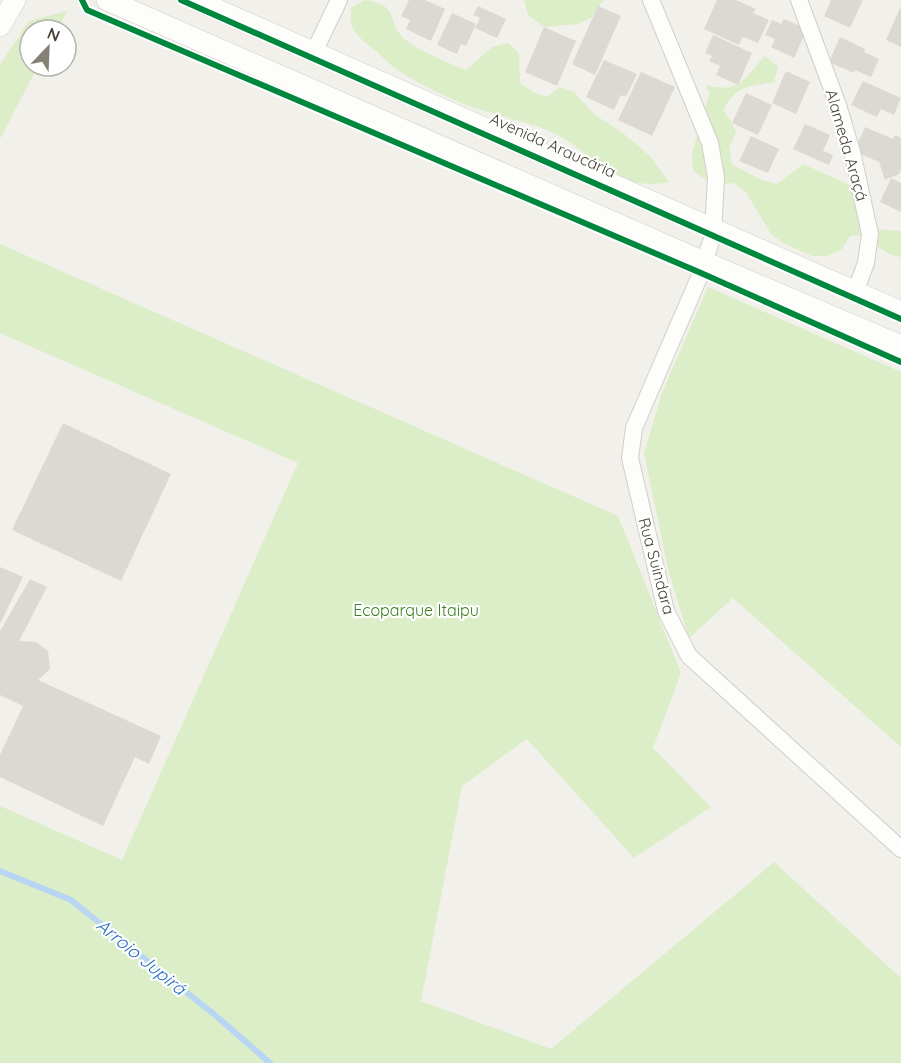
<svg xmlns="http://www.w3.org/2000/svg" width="901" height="1063" viewBox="0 0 901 1063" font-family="Quicksand,sans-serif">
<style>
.green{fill:#dbeec8}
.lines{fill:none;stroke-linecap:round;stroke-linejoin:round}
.stream{stroke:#b8d5f3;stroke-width:6}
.building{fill:#dcd9d3}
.minor-casing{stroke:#d0cec8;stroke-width:18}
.tertiary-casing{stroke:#d0cec8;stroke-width:22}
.minor{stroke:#fdfdfc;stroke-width:16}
.tertiary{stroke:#fdfdfc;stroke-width:21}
.cycleway-casing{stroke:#fff;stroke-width:10}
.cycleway{stroke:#00873e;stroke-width:6}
.labels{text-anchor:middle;stroke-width:4.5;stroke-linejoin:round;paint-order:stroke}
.street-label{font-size:16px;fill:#494435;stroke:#fff}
.park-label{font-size:16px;fill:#3c8023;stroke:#fff}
.water-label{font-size:18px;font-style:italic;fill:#246cbf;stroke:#fff}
</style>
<rect width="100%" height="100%" fill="#f2f0ea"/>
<path class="green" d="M 364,0 C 403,5 384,23 407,41 C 421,52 449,63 466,70 L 492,47 L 508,43 L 519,53 L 520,83 L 533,92 L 547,97 L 560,87 L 574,92 L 595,115 L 623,133 L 650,156 L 669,182 C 611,194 593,149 547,130 C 525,121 503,117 481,110 C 458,103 418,84 398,70 C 390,65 384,58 377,52 C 368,44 356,37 352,26 C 349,21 351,13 351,8 Z
M 524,0 L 604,0 L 591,18 L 577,24 L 544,27 L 528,15 Z
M 67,11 L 57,30 L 30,30 L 30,66 L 38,66 L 0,139 L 0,65 L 29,21 Z
M 765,56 L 778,67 L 774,82 C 747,87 738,84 723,110 L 732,123 L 736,133 L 729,148 L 732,164 L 761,180 L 777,184 L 803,164 L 848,184 L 855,191 L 875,229 L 901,231 L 901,257 C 885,255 877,246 867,235 L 850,236 L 842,249 L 828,256 L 812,256 L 783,243 L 771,234 L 746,192 L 734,183 C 713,186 709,183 693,170 L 692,153 L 710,92 L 705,85 C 742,94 743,79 765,56 Z
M 0,244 L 618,516 L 681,673 L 653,748 L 711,807 L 634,858 L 527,739 L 462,786 L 421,1001 L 551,1049 L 774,862 L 901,978 L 901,1063 L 0,1063 L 0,806 L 122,860 L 298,463 L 0,333 Z
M 708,287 L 901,372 L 901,747 L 733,598 L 689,638 L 669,573 L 644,453 L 662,393 Z"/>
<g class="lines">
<path class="stream" d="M 0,871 L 71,900 L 215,1015 L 270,1063"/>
</g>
<path class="building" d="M 409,0 L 425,0 L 445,9 L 431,41 L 406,29 L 410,20 L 401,16 Z
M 717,0 L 736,0 L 756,9 L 753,13 L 769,20 L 758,43 L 743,37 L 739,45 L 704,29 Z
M 831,0 L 863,0 L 850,28 L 824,16 Z
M 478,6 L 506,19 L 497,38 L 475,28 L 480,18 L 473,15 Z
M 598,6 L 621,16 L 595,75 L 572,64 Z
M 901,6 L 901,47 L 886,40 Z
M 452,13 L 476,24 L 466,46 L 461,44 L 457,54 L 437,45 Z
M 784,19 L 807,29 L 794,58 L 771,47 L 775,39 L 765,35 L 772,20 L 781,24 Z
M 544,27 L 576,41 L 557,86 L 525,72 Z
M 713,35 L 752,53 L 738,85 L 716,75 L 720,66 L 709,61 L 712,56 L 705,53 Z
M 840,37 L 865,49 L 864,52 L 879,59 L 871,77 L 855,70 L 854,73 L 829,62 Z
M 604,60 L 637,74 L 626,97 L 621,95 L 614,110 L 586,97 Z
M 786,71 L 810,82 L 796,114 L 772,103 Z
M 641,72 L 675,87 L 652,136 L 618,120 Z
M 863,81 L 901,98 L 894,115 L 881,109 L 877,117 L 851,105 Z
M 746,93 L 772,105 L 758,135 L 732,123 Z
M 805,124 L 830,135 L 823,151 L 833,155 L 829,165 L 793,149 Z
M 865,127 L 893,139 L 895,135 L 901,138 L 901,170 L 899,174 L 885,180 L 879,162 L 854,151 Z
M 751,136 L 779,149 L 768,173 L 739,161 Z
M 891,178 L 901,183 L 901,212 L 880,202 Z
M 63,423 L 171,474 L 121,581 L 12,530 Z
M 0,567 L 23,577 L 0,624 Z
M 30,579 L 47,587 L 19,641 L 36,642 L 48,651 L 50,669 L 38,680 L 161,736 L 149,764 L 135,757 L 103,826 L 0,777 L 0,755 L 23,706 L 0,695 L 0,631 Z"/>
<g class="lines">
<defs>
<path id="minor" d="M 651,0 L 710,143 L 716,177 L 713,235 L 701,273 L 634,428 L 630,458 L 666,611 L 689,656 L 901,849
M 799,0 L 838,105 L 852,152 L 870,234 L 866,263 L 855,292
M 313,54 L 339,0"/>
<path id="tertiary" d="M 107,0 L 704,262 L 901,346
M 195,0 L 901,312
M 0,26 L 15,0"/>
</defs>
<use href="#minor" class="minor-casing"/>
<use href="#tertiary" class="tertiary-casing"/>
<use href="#minor" class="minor"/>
<use href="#tertiary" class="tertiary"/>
<defs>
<path id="cycleway" d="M 82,0 L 87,10 L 701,273 L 901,362
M 181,0 L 901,319"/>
</defs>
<use href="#cycleway" class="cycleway-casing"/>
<use href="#cycleway" class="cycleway"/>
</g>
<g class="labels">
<g class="street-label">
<text transform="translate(553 145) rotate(24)" y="6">Avenida Araucária</text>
<text transform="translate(847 145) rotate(74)" y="6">Alameda Araçá</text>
<text transform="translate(657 566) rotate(75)" y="6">Rua Suindara</text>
</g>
<g class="park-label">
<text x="416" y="616">Ecoparque Itaipu</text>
</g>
<g class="water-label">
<text transform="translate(141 957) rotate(39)" y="6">Arroio Jupirá</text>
</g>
</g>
<g transform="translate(48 48) rotate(23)"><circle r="28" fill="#ffffff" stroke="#b6b4ae" stroke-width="1.5"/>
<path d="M0-4.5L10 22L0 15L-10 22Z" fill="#848074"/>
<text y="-9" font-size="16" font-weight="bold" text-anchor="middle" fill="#494435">N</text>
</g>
</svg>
